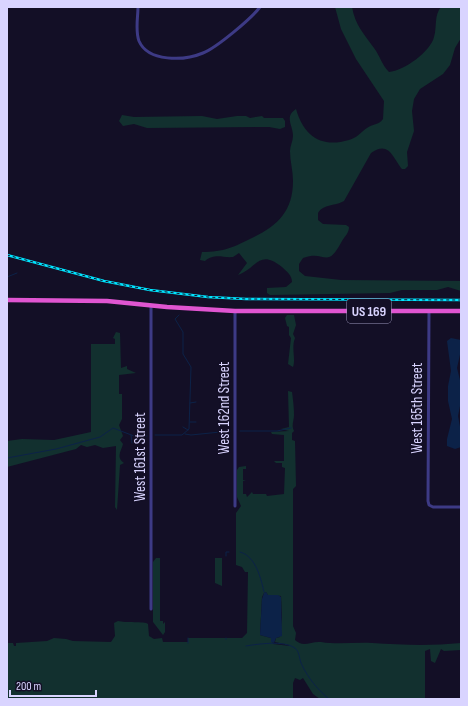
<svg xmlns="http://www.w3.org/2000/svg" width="468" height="706" viewBox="0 0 468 706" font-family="'Sofia Sans Condensed',sans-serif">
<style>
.green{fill:#12302f;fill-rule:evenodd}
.water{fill:#0c2248}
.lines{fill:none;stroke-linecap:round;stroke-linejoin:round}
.stream{stroke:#0c2248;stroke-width:1}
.minor{stroke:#3d3a85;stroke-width:3}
.trunk{stroke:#e055d1;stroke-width:4.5}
.rail-casing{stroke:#00e5ff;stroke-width:2.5}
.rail{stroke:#130f26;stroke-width:1;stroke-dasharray:3;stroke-linecap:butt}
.labels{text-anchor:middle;stroke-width:3;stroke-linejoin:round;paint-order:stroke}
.shield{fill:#130f26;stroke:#9e99be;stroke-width:1}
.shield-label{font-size:14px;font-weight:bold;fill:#d9d4ff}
.street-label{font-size:15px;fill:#d9d4ff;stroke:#130f26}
</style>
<rect width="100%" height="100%" fill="#130f26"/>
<path class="green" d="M 335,7 L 352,7 C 355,25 364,34 374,48 C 380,56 382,65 389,72 C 404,71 431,51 434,37 C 437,27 434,15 441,7 L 461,7 L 461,38 L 455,48 L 450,65 L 443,74 L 420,89 L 414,99 L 412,111 L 414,131 L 407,152 L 408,166 L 405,169 L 402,169 C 393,158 389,140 371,153 L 344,201 C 336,206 323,204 318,213 L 318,220 L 323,224 L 346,225 L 349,227 C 349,233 345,236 342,241 C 326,271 326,249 303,258 L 299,264 L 299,271 L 305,276 L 341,280 L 461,281 L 461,291 L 448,287 L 437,290 L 402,290 L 390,293 L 270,295 L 267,293 L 267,288 L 286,287 L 292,282 C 292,275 287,272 282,267 C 259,249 258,267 238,275 L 247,263 L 239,253 L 233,257 C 222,258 215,253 205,261 L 200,260 L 202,252 C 224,252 234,247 254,237 C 278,225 293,211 293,181 C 293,171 290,161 290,151 C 290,146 293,141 293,136 C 293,125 284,117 296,109 C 304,137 322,148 349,140 C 357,138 361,132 367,128 C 372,124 379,125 383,119 L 384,101 L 356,59 L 341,29 Z
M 122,115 L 134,117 L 202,116 L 217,119 L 237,116 L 246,116 L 250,118 L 262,116 L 264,118 L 283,118 L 285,121 L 285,127 L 280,129 L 269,127 L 147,128 L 134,124 L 123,126 L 119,121 Z
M 287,315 L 294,315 L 296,325 L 293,334 L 295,338 C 291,348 296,359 293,367 L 288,364 L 291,338 L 289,335 L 289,327 L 287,326 L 285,318 Z
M 116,332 L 120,333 L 121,368 L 127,366 L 127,369 L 136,373 L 119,375 L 119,394 L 122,394 L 122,419 L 119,425 L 123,436 L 120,440 L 123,444 C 122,450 115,457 124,463 L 120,465 L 117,510 L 115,507 L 116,446 L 103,448 L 95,445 L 87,447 L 81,445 L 76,449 L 7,467 L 7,441 L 22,439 L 54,440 L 91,432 L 91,344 L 115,344 L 115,339 L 113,338 Z
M 288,391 L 292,392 C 293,400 294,407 294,415 C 294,421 291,425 294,431 L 292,433 L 292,440 L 295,441 L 296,486 L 293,489 L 293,626 L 296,633 L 295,640 C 303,648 311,641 321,642 C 338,645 355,642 372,643 C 401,645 432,646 461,643 L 461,650 L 444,651 L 441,649 L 435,663 L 431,661 L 430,649 L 425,651 L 425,699 L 320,699 L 313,694 L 303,678 L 300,680 L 295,678 L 293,683 L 293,699 L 7,699 L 7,643 L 13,643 L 14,646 L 16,646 L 16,643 L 47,641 L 54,638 L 66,639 L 73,641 L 111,642 L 115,636 L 114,623 L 118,621 C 125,623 145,621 148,624 L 149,636 L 154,639 L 162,638 L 163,642 L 188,642 L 188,638 L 242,638 L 247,633 L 248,572 L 245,572 L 242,567 L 236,565 L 236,513 L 241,506 L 237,497 L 237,470 L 239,467 L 246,466 L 246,469 L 243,469 L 243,480 L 246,480 L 243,481 L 243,494 L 246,494 L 247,497 L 252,492 L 253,494 L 266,494 L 267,496 L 284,494 L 285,468 L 282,467 L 282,463 L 276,463 L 274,461 L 284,461 L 284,435 L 272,434 L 271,432 L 289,431 L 281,429 L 289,427 ZM 266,592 L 268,595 L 281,596 L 282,617 L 280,637 L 276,638 L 275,642 L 289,645 L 290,646 L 273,644 L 271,638 L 260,635 L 262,597 L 264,593 Z
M 156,558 L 160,558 L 160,621 L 163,621 L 163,624 L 165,622 L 165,632 L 163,635 L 153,622 L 153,562 Z
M 215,558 L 222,558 L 222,586 L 215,583 Z"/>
<path class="water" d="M 451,338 L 461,340 L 461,350 L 457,368 L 461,384 L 461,401 L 458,416 L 461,432 L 461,447 L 455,449 L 447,446 L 447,439 L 452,419 L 448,401 L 448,386 L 451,371 L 447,341 Z
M 266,592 L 268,595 L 278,595 L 281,597 L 282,636 L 276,638 L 274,643 L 271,642 L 271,638 L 260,635 L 262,599 L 264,593 Z"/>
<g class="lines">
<path class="stream" d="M 7,277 L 17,273
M 190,403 L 196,402
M 190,422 L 196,422
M 183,427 L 188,430
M 240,431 L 277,431 L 291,428
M 185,434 L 191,435 L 230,431
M 131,435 L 132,443
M 155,435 L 182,435 L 189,429 L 191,367 L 183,354 L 183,332 L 175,319 L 179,315
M 7,458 L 56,449 L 100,437 L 113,428 L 134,436 L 147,436
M 240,552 C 256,556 261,579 264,592
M 226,556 L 226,552 L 229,552
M 188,638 L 188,643
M 226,638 L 226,639
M 246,646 C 258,644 284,640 295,648 C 300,652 299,660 302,665 C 308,678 318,690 329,699"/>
<path class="minor" d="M 138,7 C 138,17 135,31 139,41 C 148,62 184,61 203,53 C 216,48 251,19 260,7
M 235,311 L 235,506
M 429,311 L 428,501 L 429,505 L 433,507 L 461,507
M 151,609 L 151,306"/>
<path class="trunk" d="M 7,300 L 107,301 L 167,307 L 235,311 L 461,311"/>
<defs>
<path id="rail" d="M 7,255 L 104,281 L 150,290 L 208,297 L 246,299 L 461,300"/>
</defs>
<use href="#rail" class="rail-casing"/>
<use href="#rail" class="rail"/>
</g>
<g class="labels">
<rect class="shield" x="347" y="299" width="44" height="24" rx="3"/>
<g class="shield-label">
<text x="369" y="316">US 169</text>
</g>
<g class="street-label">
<text transform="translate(224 408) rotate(-90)" y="5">West 162nd Street</text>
<text transform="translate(417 408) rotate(-90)" y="5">West 165th Street</text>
<text transform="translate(140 457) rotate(-90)" y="5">West 161st Street</text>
</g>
</g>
<rect width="468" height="706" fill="none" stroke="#d9d4ff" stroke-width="16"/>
<path d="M10 690v6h86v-6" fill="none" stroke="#d9d4ff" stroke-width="2"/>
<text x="16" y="690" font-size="12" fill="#d9d4ff" stroke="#130f26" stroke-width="3" paint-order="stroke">200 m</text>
</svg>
